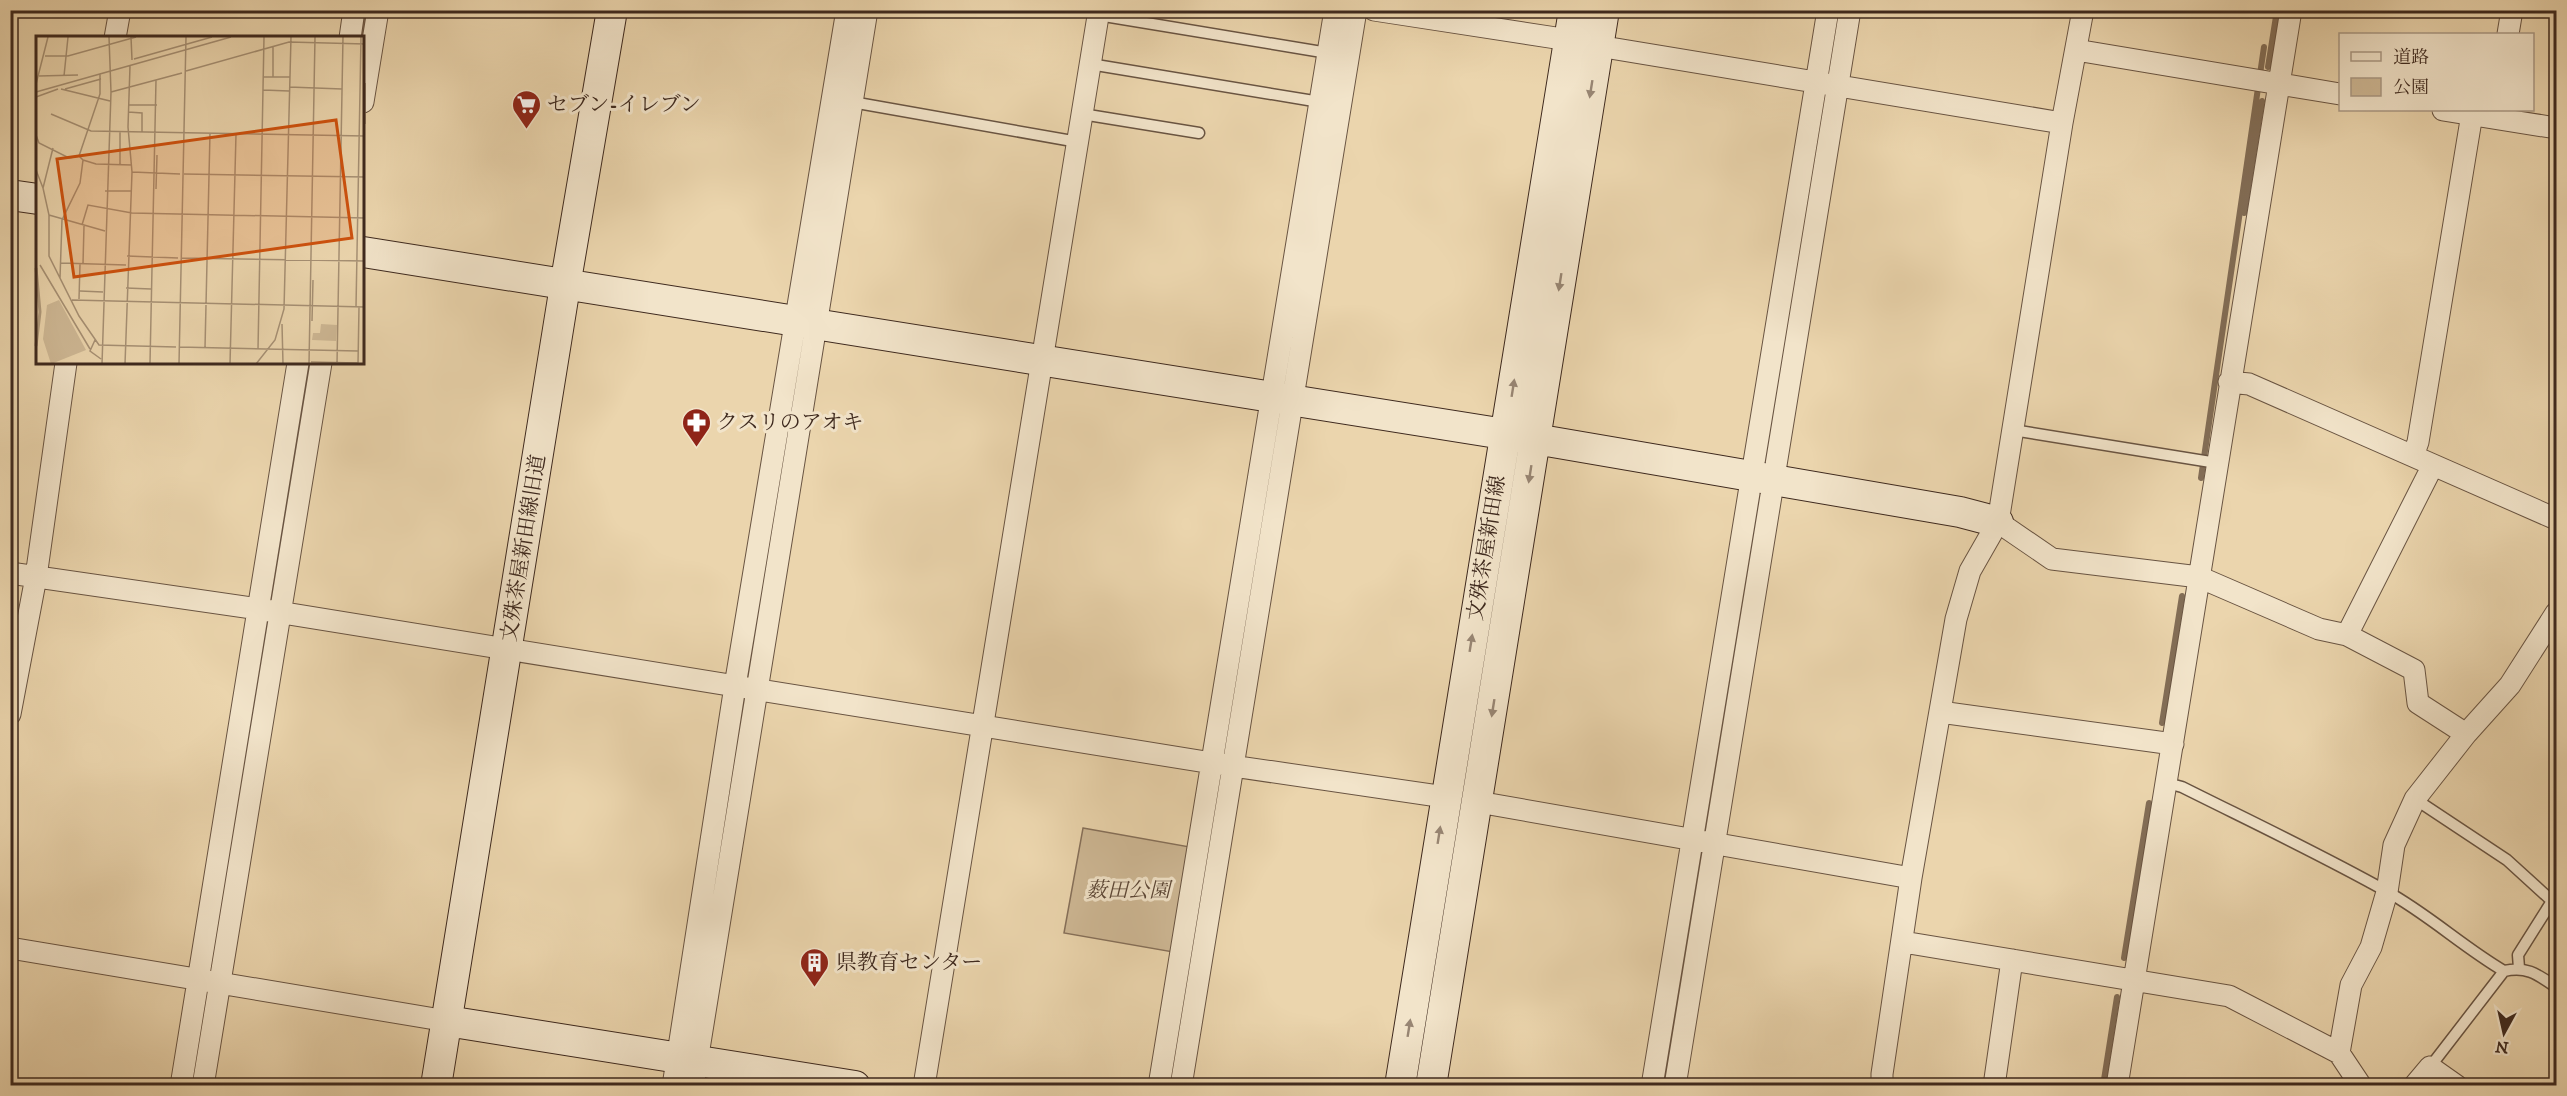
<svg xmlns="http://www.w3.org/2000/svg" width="2567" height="1096" viewBox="0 0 2567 1096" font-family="'IM FELL DW Pica','Noto Serif JP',serif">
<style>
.green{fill:#ceb895;stroke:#86705a;stroke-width:1.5}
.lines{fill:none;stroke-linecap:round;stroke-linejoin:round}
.stream{stroke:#826d56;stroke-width:6}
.lane-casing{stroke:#695442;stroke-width:13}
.street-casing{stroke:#695442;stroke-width:23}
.secondary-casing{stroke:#3e291e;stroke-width:32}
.lane{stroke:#f2e4ca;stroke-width:10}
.street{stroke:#f2e4ca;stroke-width:21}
.secondary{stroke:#f2e4ca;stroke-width:30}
.oneway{fill:#988674}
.labels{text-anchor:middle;stroke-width:6;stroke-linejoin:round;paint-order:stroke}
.poi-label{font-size:21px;fill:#3e291e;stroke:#f2e4ca;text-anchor:start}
.street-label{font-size:21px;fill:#3e291e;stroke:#f2e4ca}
.park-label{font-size:21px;font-style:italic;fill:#5b4636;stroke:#f2e4ca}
.inset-river{fill:none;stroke:#b09b7c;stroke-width:3}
.inset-road{fill:none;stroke:#a69074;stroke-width:1.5}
.view{fill:#ce520f;fill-opacity:0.15;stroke:#ce520f;stroke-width:3}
.inset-edge{fill:none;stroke:#3e291e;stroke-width:3}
</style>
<rect width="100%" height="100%" fill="#ebd5ad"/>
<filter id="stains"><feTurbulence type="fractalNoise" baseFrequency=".00333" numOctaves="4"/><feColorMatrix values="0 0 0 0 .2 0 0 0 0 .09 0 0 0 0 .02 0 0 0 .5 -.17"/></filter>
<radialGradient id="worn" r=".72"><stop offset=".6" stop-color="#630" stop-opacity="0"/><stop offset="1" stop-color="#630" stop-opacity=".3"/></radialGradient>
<path class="green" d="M 1083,828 L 1190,847 L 1173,952 L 1064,933 Z"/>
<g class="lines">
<path class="stream" d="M 362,38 L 367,10
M 2268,67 L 2277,10
M 1814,162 L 1825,94
M 2244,213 L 2262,101
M 2201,478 L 2264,47
M 291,485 L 310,363
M 2162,723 L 2182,596
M 2124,958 L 2149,803
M 192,1086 L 207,994
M 1663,1086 L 1701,851
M 2103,1086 L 2117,997"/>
<defs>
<path id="lane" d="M 1098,15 L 1328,53
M 1090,64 L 1320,102
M 852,102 L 1078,142
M 1082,114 L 1199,133
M 2013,430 L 2217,463
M 2167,783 L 2182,787 C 2250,821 2320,854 2386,891 C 2428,914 2463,947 2504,971
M 2415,799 L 2507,860 L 2552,901 L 2518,955 L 2519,968
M 2430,1067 L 2504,971 C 2527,966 2537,974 2556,987"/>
<path id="street" d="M 1374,10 L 1569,40
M 2508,34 L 2512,10
M 115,38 L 120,10
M 350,38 L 354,10
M 1598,46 L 2062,123
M 2076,50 L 2340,94
M 363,102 L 378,10
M 2443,110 L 2556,128
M 2229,382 L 2249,384 L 2556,519
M 2413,456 L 2418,442 L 2472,114
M 1998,522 L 2052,559 L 2199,577 L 2319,629 L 2347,635 L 2433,465
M 10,573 L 259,609 L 1212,763 L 1445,797
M 2347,635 L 2414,670 L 2418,703 L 2466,734
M 1940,712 L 2173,744
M 10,714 L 36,577 L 66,363
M 1478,802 L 1911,878
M 1903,942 L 2229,996 L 2339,1053
M 10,948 L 447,1021
M 181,1086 L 298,363
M 203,1086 L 321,363
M 673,1086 L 735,686 L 847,10
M 693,1086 L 867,10
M 924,1086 L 1099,10
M 1159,1086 L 1335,10
M 1181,1086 L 1356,10
M 1652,1086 L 1828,10
M 1675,1086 L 1850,10
M 1882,1086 L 1882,1074 L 1911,878 L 1956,619 L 1970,571 L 1998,522 L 2062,123 L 2083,10
M 1994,1086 L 2012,960
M 2117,1086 L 2291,10
M 2361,1086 L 2339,1053 L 2351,985 L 2371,947 L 2387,892 L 2394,845 L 2415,799 L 2466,734 L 2510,685 L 2556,613
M 2414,1086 L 2430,1067 L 2457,1086"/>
<path id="secondary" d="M 10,195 L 38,199
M 363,252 L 1535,439 L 1960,512 L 1998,522
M 447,1021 L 855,1086
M 436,1086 L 565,286 L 612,10
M 1400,1086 L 1574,10
M 1431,1086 L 1604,10"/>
</defs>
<use href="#lane" class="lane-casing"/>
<use href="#street" class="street-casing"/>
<use href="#secondary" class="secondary-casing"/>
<use href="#lane" class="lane"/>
<use href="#street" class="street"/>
<use href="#secondary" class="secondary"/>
</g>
<defs><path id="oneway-solid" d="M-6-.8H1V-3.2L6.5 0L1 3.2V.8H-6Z" transform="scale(1.5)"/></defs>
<g class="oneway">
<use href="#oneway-solid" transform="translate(1591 89) rotate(99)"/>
<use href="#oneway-solid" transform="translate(1560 282) rotate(99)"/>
<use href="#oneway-solid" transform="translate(1513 388) rotate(-81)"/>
<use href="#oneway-solid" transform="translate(1530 474) rotate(99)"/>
<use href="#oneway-solid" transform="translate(1471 643) rotate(-81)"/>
<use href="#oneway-solid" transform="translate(1493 708) rotate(99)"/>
<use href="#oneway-solid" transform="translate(1439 835) rotate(-81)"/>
<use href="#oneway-solid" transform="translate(1409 1028) rotate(-81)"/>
</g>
<defs>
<symbol id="supermarket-pin" viewBox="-11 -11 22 30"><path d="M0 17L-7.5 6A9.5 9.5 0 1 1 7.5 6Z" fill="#8f2418" stroke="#f2e4ca"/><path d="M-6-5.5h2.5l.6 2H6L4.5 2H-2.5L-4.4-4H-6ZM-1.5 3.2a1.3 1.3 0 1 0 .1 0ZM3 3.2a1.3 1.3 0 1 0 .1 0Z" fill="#fff"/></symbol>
<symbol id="pharmacy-pin" viewBox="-11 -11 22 30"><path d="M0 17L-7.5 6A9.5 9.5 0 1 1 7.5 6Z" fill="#8f2418" stroke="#f2e4ca"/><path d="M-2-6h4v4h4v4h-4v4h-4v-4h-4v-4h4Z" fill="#fff"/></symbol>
<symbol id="building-pin" viewBox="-11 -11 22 30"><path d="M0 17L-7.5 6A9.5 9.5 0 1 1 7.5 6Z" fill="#8f2418" stroke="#f2e4ca"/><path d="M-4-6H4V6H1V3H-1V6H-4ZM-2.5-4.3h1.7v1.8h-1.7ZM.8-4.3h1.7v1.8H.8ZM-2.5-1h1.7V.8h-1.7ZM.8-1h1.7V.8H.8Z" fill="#fff"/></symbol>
</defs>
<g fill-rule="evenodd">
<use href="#supermarket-pin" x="510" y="88" width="33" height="45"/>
<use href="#pharmacy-pin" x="680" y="406" width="33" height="45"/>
<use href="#building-pin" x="798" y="946" width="33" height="45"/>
</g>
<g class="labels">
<g class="poi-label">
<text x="547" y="111">セブン-イレブン</text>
<text x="717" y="429">クスリのアオキ</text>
<text x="836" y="969">県教育センター</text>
</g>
<g class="street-label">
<text transform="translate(523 548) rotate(-81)" y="7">文殊茶屋新田線旧道</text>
<text transform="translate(1486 548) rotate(-81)" y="7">文殊茶屋新田線</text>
</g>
<g class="park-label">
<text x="1128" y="897">薮田公園</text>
</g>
</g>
<g transform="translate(36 36)">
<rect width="328" height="328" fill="#ebd5ad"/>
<path d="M 23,264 L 50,314 L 15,328 L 7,303 L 11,269 ZM 285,288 L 301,289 L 300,305 L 276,304 L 277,297 L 284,297 Z" fill="#ceb895"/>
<path class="inset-river" d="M 0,232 L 4,276 L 0,310"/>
<path class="inset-road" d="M 95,1 L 96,24M 9,20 L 32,20 L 100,1M 98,23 L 176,1M 150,35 L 253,6 L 329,8M 3,40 L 42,39M 28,40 L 32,1M 227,41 L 254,41M 237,41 L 237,11M 329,47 L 329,88M 0,48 L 12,1M 253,51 L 306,53M 25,53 L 74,65M 29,53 L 65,43M 227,54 L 253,55M 0,56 L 195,1M 75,56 L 146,37M 0,61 L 22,53M 92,69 L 121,69M 92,76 L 106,77 L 106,96M 15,78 L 55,95 L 329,100M 0,99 L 3,107 L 33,122 L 43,120 L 64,58 L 64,38M 17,112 L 7,152 L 13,179 L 13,220 L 43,280 L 63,309 L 140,311M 47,124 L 60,128 L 96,129M 84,129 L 84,95M 0,134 L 7,152M 96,136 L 144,138M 148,138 L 329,141M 120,153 L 121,119M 69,155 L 95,155M 13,179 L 69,195M 46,189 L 52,169 L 96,177 L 329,182M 91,220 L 142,222M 146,222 L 329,225M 25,227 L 90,229M 47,228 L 48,190M 4,229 L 54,313M 24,242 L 26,184 L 44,147 L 47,124 L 43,120M 90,252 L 115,253M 44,255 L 67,256M 43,263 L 44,228M 36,264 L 329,271M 320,271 L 325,1M 276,285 L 277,244M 246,288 L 247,328M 59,304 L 54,315 L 65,323M 143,311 L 322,315M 169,312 L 174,97M 222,313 L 228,1M 275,326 L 322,327M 114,327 L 120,44M 66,328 L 75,56 L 73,1M 89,328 L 96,136 L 92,91 L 94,30M 143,328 L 150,1M 194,328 L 200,98M 220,328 L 239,304 L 248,273 L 255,1M 273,328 L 279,1M 301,328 L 307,1M 322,328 L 323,271"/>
<path class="view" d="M 300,84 L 316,202 L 38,241 L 21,123 Z"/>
<rect width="328" height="328" class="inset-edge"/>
</g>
<rect width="2567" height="1096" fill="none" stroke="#ebd5ad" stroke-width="36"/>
<rect x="12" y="12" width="2543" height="1072" fill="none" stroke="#3e291e" stroke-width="3"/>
<rect x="18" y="18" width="2531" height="1060" fill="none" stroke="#3e291e" stroke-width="1.5"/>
<rect x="2339" y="33" width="195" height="78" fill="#f2e4ca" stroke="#aa9985" stroke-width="1.5"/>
<rect x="2351" y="52" width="30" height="9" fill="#f2e4ca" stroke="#aa9985" stroke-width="1.5"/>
<text x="2393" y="63" font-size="18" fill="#3e291e">道路</text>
<rect x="2351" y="78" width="30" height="18" fill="#ceb895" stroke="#aa9985" stroke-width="1.5"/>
<text x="2393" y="93" font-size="18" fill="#3e291e">公園</text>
<g transform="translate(2504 1033) rotate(188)" stroke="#f2e4ca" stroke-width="4.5" paint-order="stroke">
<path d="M0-4.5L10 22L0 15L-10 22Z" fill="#3e291e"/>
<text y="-9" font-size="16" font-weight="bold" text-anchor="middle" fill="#3e291e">N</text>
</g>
<rect width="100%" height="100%" filter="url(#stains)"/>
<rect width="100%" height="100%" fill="url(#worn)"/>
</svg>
